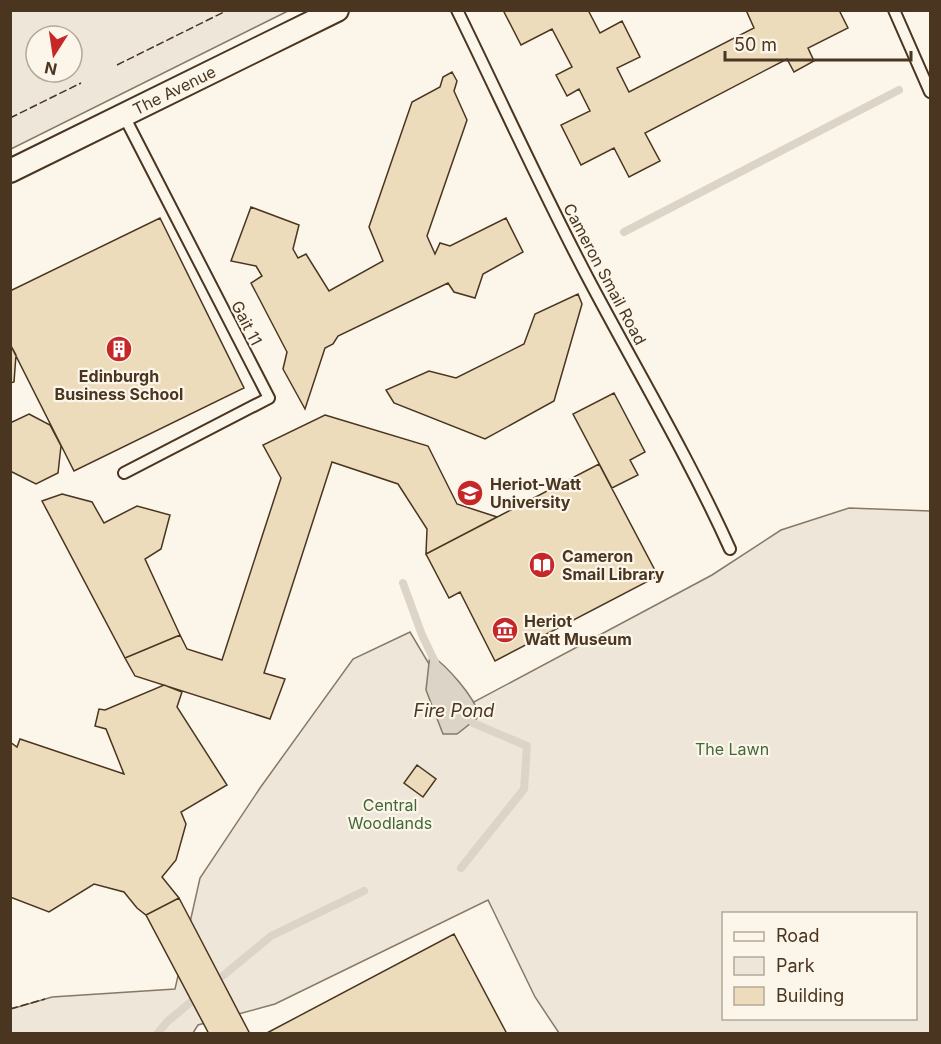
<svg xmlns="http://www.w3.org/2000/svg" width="941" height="1044" viewBox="0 0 941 1044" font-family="Inter,sans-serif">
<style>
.green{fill:#ede6d9;stroke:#887966;stroke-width:1.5;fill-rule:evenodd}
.water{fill:#dcd4c6;stroke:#887966;stroke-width:1.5}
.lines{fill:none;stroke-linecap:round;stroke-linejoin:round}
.stream{stroke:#dcd4c6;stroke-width:8}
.building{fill:#ecdcbc;stroke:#4a3520;stroke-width:1.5}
.lane-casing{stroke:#4a3520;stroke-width:14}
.street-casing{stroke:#4a3520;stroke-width:26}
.lane{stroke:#fbf6e9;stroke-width:10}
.street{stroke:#fbf6e9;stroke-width:22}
.fence{stroke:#4a3520;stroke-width:1.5;stroke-dasharray:8 3;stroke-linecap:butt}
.labels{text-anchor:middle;stroke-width:4.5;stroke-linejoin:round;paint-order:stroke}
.street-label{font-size:16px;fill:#4a3520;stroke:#fbf6e9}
.poi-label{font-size:16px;font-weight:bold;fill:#4a3520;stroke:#fbf6e9;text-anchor:start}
.park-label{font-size:16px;fill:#436837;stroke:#fbf6e9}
.water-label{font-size:18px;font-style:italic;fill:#4a3520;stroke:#fbf6e9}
</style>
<rect width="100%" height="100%" fill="#fbf6e9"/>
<path class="green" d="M 11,10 L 288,10 L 288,11 L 11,149 ZM 36,36 L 72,36 L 72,72 L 36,72 Z
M 849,508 L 930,511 L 930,1033 L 559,1033 L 535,997 L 488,900 L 275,1004 L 198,1025 L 193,1033 L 11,1034 L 11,1009 L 52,997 L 175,989 L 200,878 L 260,788 L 353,659 L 410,632 L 457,711 L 712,575 L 781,530 ZM 724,914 L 916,914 L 916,1018 L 724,1018 Z"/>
<path class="water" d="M 430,654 C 448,667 473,695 480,716 L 457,734 L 443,734 L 426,690 Z"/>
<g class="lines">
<path class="stream" d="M 624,232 L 899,90
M 403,583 L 422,635 L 435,662
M 461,868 L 524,789 L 527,746 L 473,723 L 468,715
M 213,984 L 271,936 L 364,891
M 157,1034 L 167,1022 L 199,995"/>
</g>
<path class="building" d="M 503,10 L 588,10 L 600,33 L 622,21 L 640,57 L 617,68 L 629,92 L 754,28 L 746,10 L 839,10 L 848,28 L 808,48 L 814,61 L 794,72 L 787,59 L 645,133 L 660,161 L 629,177 L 614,148 L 581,165 L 561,125 L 590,111 L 579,89 L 567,96 L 556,75 L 572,67 L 552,29 L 521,45 Z
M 452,72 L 457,81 L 454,91 L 467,120 L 427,236 L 435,254 L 440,243 L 450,246 L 506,218 L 523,252 L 483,274 L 475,298 L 454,292 L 448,283 L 338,336 L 333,344 L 325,348 L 305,409 L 283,369 L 287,352 L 251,283 L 262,276 L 256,266 L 231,261 L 251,207 L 299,225 L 293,249 L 298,258 L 306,254 L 329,291 L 383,261 L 369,227 L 412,102 L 440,87 L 443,77 Z
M 160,218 L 244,388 L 74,471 L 10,344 L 10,291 Z
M 578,294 L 582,304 L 554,401 L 485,439 L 394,403 L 386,390 L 429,371 L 456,378 L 524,344 L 535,314 Z
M 10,344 L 16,355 L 14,382 L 10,383 Z
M 614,393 L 645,452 L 630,460 L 638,475 L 612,488 L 573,414 Z
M 29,414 L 50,425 L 61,446 L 58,473 L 36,484 L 10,471 L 10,423 Z
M 325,415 L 428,446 L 457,504 L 497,517 L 426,554 L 427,529 L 398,484 L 332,462 L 264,673 L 285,679 L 270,719 L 135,676 L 125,658 L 180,635 L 187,649 L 222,660 L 281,478 L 263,445 Z
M 599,464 L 658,576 L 495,661 L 460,592 L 449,598 L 426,554 Z
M 62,494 L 92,502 L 104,523 L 137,506 L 170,515 L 161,549 L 145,559 L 180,635 L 125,658 L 42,501 Z
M 164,685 L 182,692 L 177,707 L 227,785 L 181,812 L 186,824 L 176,860 L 162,877 L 179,898 L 146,915 L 137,908 L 124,892 L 94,884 L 49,912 L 10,897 L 10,742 L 17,747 L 20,739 L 124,774 L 106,729 L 95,726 L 99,709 L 105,710 Z
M 417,765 L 436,779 L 423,797 L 404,783 Z
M 179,898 L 190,919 L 250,1034 L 209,1034 L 146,915 Z
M 454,934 L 507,1034 L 265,1034 Z"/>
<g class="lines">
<defs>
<path id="lane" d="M 457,10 C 501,100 542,191 589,280 C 636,369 688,456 730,549
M 894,10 L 930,92
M 124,473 L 269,398 L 124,116"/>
<g id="street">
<path id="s1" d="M 10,171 L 337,10"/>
</g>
</defs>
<use href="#lane" class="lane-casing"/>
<use href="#street" class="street-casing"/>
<use href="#lane" class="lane"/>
<use href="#street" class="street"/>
<path class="fence" d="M 117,65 L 228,10
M 10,118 L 81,83
M 10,1009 L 45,999"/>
</g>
<defs>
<symbol id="building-disc" viewBox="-11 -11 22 22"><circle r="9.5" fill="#c62828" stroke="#fbf6e9"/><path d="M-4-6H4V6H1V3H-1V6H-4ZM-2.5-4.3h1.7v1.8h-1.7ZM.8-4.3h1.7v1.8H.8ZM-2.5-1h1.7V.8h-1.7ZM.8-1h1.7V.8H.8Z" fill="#fff"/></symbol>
<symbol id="university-disc" viewBox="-11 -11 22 22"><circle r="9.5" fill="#c62828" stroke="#fbf6e9"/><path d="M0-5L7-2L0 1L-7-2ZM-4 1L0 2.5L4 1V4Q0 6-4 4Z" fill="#fff"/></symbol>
<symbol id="library-disc" viewBox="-11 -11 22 22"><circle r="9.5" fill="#c62828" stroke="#fbf6e9"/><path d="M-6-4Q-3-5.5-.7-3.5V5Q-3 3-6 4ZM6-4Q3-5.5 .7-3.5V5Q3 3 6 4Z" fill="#fff"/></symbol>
<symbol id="museum-disc" viewBox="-11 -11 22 22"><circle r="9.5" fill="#c62828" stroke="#fbf6e9"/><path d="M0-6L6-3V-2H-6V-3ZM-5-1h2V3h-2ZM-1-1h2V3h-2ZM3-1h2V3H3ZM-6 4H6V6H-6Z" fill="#fff"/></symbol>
</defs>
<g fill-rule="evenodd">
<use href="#building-disc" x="104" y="334" width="30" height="30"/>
<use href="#university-disc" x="455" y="478" width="30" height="30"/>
<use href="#library-disc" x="527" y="550" width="30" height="30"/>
<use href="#museum-disc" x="490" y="615" width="30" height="30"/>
</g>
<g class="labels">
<g class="street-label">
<text dy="6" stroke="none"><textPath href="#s1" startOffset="183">The Avenue</textPath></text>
<text transform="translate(605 274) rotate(62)" y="6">Cameron Smail Road</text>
<text transform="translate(247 323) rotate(63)" y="6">Gait 11</text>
</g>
<g class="poi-label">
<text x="119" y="382" text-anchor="middle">Edinburgh<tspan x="119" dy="18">Business School</tspan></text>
<text x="490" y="490">Heriot-Watt<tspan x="490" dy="18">University</tspan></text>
<text x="562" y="562">Cameron<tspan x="562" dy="18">Smail Library</tspan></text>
<text x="524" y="627">Heriot<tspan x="524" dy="18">Watt Museum</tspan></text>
</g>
<g class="park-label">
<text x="732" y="755">The Lawn</text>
<text x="390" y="811">Central<tspan x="390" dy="18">Woodlands</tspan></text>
</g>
<g class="water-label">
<text x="454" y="717">Fire Pond</text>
</g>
</g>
<rect width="941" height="1044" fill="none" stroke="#4a3520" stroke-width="24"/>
<rect x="722" y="912" width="195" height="108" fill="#fbf6e9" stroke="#b4a999" stroke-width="1.5"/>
<rect x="734" y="932" width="30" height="9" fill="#fbf6e9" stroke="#b4a999" stroke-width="1.5"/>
<text x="776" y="942" font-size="18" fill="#4a3520">Road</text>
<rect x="734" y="957" width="30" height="18" fill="#ede6d9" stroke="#b4a999" stroke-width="1.5"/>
<text x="776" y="972" font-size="18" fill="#4a3520">Park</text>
<rect x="734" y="987" width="30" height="18" fill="#ecdcbc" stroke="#b4a999" stroke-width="1.5"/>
<text x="776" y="1002" font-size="18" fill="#4a3520">Building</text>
<g transform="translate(54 54) rotate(192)"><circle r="28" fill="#fbf6e9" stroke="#b4a999" stroke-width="1.5"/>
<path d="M0-4.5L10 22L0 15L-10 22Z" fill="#c62828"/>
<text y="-9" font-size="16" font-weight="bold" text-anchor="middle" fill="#4a3520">N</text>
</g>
<path d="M725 51v9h186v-9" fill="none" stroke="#4a3520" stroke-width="3"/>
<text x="734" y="51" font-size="18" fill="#4a3520" stroke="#fbf6e9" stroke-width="4.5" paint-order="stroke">50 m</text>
</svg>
